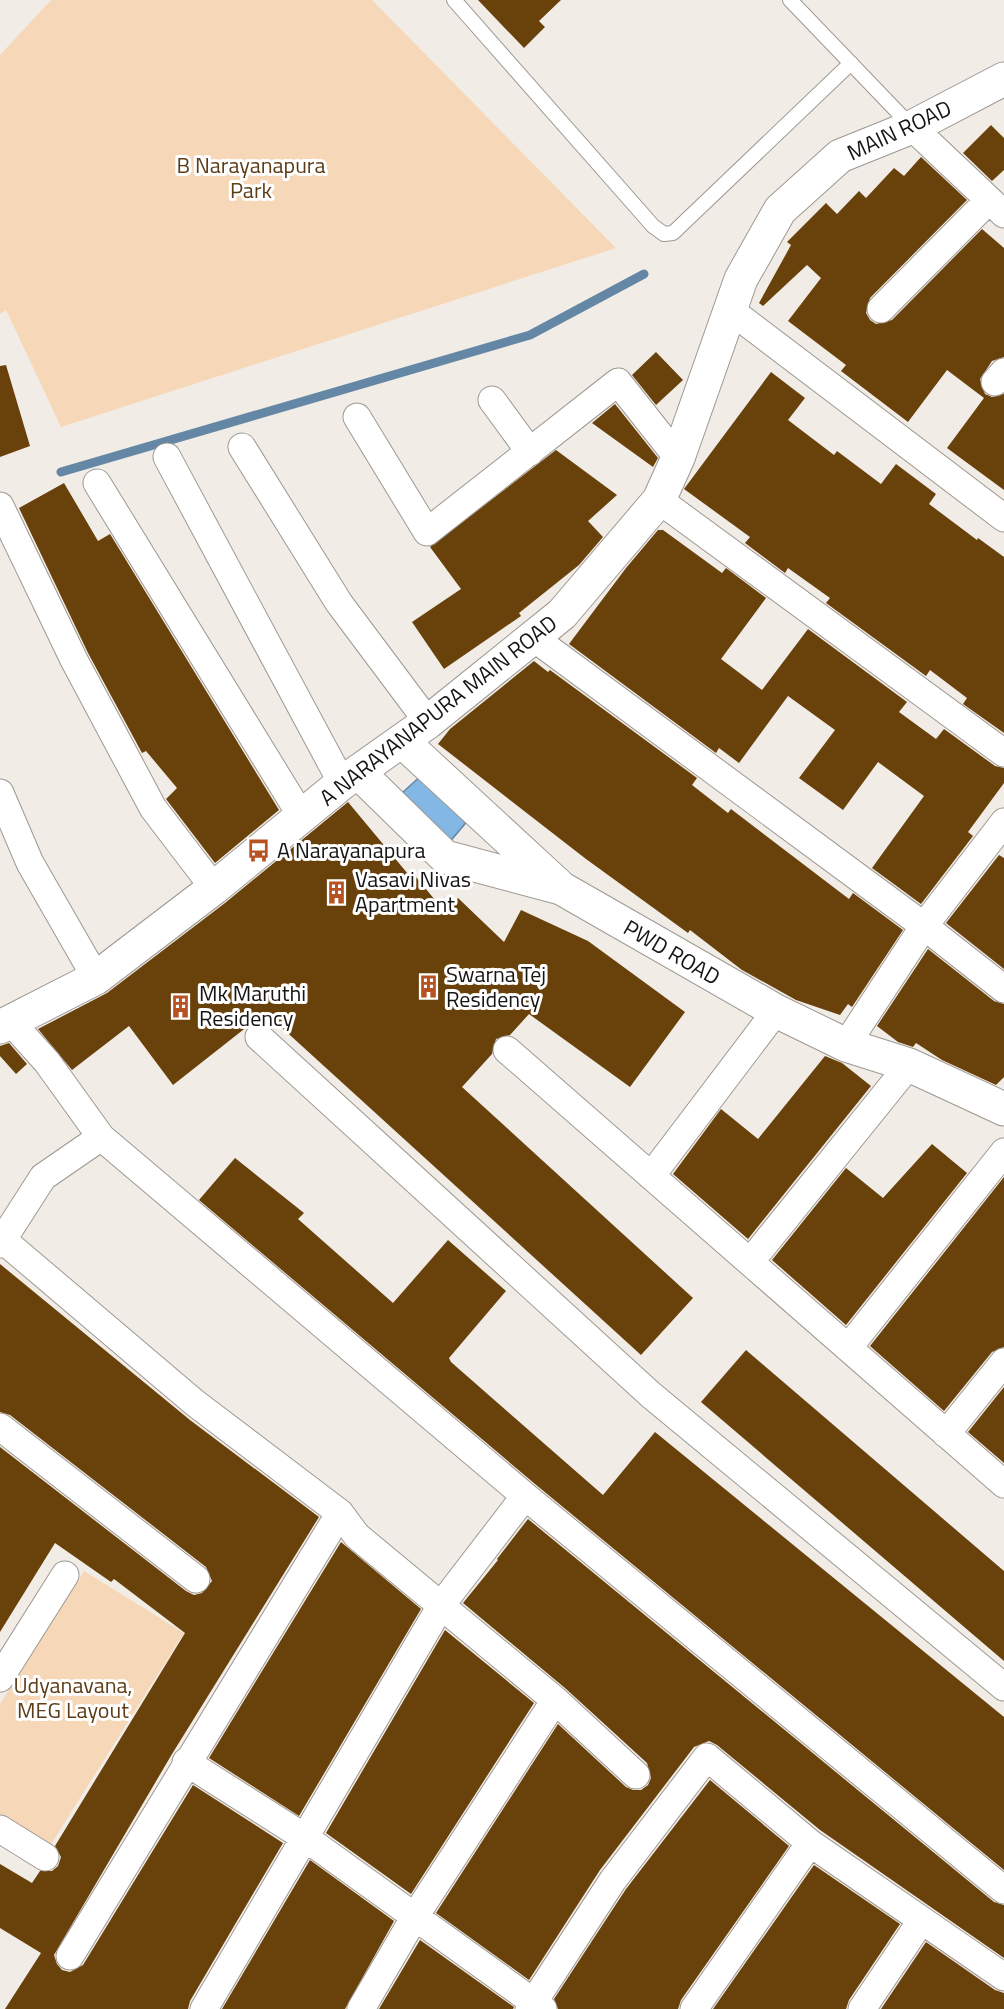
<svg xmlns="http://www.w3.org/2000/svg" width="1004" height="2009" viewBox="0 0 1004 2009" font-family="'Titillium Web',sans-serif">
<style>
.green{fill:#f6d8b9}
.water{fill:#83b8e4;stroke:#6387a5;stroke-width:1.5}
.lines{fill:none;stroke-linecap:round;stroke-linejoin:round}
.stream{stroke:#6387a5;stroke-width:9}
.building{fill:#69410b}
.lane-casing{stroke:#9d9892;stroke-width:16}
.street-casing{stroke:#9d9892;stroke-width:29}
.secondary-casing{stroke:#9d9892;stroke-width:35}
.lane{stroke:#fff;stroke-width:14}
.street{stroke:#fff;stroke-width:27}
.secondary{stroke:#fff;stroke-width:33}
.labels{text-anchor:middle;stroke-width:6;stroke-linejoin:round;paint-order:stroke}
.street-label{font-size:22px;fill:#171513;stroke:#fff}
.park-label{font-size:22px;fill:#5d3d17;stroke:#fff}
.poi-label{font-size:22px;fill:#171513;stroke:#fff;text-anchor:start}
</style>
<rect width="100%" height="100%" fill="#f2ece6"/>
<path class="green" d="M 51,0 L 372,0 L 616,248 L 61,427 L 6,310 L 0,314 L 0,55 Z
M 84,1571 L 184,1633 L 48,1849 L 0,1820 L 0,1704 Z"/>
<path class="water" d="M 423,774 L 474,813 L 448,844 L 403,792 Z"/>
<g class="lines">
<path class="stream" d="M 61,472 L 530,335 L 644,274"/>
</g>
<path class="building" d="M 478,0 L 561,0 L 539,21 L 545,27 L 524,48 Z
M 991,125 L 1004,138 L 1004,170 L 992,181 L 963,153 Z
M 921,157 L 967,200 L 870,298 L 866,313 L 870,320 L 876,324 L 892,320 L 982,229 L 1004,248 L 1004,357 L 992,361 L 980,379 L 985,394 L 992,397 L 1004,394 L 1004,490 L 947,448 L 984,398 L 947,370 L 908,422 L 841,371 L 846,365 L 788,321 L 821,278 L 807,265 L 763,306 L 759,303 L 791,245 L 787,242 L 826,203 L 837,214 L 859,191 L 866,198 L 894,168 L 904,176 Z
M 656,352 L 683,380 L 656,405 L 632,375 Z
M 6,365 L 30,446 L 0,457 L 0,366 Z
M 771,372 L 805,398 L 788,420 L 834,455 L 837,451 L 881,484 L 896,464 L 936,494 L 929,504 L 977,540 L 978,538 L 1004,557 L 1004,733 L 963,704 L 967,698 L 930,670 L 926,676 L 826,603 L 830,598 L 788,568 L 785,573 L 745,543 L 750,537 L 684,489 Z
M 615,404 L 658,458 L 653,467 L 592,423 Z
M 556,450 L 617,495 L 588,521 L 603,537 L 579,565 L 519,613 L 521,616 L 444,669 L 412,622 L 461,589 L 430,547 Z
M 64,483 L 98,541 L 110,534 L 279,810 L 215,863 L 166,799 L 177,788 L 146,751 L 142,753 L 88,653 L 19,508 Z
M 658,530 L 663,530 L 722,573 L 726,568 L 766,598 L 721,659 L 762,690 L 808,629 L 907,702 L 899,712 L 936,739 L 944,729 L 995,766 L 1004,768 L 1004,783 L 968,832 L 973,836 L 921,904 L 872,868 L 924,796 L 878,762 L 843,810 L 799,778 L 835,730 L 788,696 L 739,763 L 719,748 L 716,753 L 569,644 L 626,568 Z
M 534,661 L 548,672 L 550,670 L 697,778 L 692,785 L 728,813 L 731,809 L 849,899 L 853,893 L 903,930 L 852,1007 L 848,1004 L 840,1015 L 796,1000 L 742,970 L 690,930 L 688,933 L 586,859 L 438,744 L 450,729 Z
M 348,802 L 408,874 L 411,871 L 445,912 L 458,898 L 504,942 L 521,910 L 588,941 L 685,1012 L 630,1087 L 529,1014 L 510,1035 L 496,1039 L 492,1054 L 462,1087 L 693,1298 L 641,1355 L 269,1016 L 248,1026 L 173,1085 L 129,1026 L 72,1070 L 38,1029 L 107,993 L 225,903 Z
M 999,855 L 1004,858 L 1004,969 L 946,923 Z
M 928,949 L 994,1001 L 1004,1004 L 1004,1077 L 996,1085 L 942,1060 L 916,1043 L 913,1047 L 898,1042 L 877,1026 Z
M 9,1043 L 27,1064 L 16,1074 L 0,1056 L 0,1046 Z
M 825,1056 L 842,1063 L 871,1086 L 748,1239 L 673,1174 L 721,1109 L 758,1139 Z
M 932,1144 L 967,1173 L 846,1325 L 772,1260 L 846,1168 L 883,1198 Z
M 235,1158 L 304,1213 L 298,1219 L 393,1303 L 448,1240 L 506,1291 L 449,1358 L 451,1362 L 603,1495 L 655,1432 L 1004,1717 L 1004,1870 L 535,1484 L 199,1200 Z
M 1004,1177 L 1004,1347 L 992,1352 L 944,1411 L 870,1346 Z
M 0,1264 L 190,1420 L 319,1517 L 172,1754 L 54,1955 L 57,1964 L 62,1970 L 70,1972 L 83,1965 L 193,1785 L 283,1843 L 190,2001 L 188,2009 L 5,2009 L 41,1953 L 0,1928 L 0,1864 L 32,1883 L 40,1871 L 52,1871 L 58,1866 L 61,1857 L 55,1846 L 185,1633 L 114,1579 L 111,1582 L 55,1543 L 0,1632 L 0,1447 L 186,1591 L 194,1595 L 202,1593 L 212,1581 L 206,1567 L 10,1415 L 0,1412 Z
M 746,1350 L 1004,1571 L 1004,1661 L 701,1402 Z
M 1004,1387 L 1004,1463 L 968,1432 Z
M 528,1519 L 994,1902 L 1004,1905 L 1004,1958 L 820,1830 L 717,1745 L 709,1741 L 694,1747 L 600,1870 L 529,1980 L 436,1913 L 558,1724 L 626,1787 L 633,1790 L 641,1790 L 648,1785 L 651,1778 L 647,1763 L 565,1688 L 463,1603 L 498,1560 L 497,1559 Z
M 341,1542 L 421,1609 L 299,1816 L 209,1758 Z
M 445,1630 L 534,1703 L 411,1894 L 326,1833 Z
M 710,1780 L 789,1846 L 681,2000 L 678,2009 L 558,2009 L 554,1999 L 626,1889 Z
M 310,1860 L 394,1921 L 345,2009 L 222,2009 Z
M 814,1865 L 900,1924 L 849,2000 L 846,2009 L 713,2009 Z
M 420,1940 L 514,2007 L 513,2009 L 379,2009 Z
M 926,1942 L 995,1990 L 1004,1993 L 1004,2009 L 881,2009 Z"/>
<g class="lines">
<defs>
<path id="lane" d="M 454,0 L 653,226 L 664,234 L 673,233 L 851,63
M 790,0 L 912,127"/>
<path id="street" d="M 912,127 L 1004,214
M 881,309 L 989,200
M 730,310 L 1004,518
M 995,382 L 1004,372
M 492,400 L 530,452
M 357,417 L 427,532 L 618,382 L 678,458
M 242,447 L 339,603 L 428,722
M 167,457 L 342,783
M 97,483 L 302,817
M 659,500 L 1004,753
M 0,506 L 74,660 L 153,808 L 214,888
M 534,638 L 924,926 L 1004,989
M 0,793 L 30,863 L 96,978
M 11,1022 L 47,1062 L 101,1137 L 525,1496 L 1004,1890
M 259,1037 L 651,1395 L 1004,1687
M 846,1045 L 924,926 L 1004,822
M 507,1050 L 1004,1484
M 651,1176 L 776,1011
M 3,1240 L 195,1403 L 340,1513 L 357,1536 L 555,1700 L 636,1775
M 0,1244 L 43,1177 L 101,1137
M 750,1262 L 909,1065
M 848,1348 L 1004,1152
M 0,1427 L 196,1579
M 946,1434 L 1004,1362
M 0,1678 L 65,1575
M 186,1762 L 307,1839 L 543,2009
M 0,1829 L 45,1857
M 70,1956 L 340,1513
M 204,2009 L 442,1604 L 525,1496
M 361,2009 L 414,1918 L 555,1700
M 529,2009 L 613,1880 L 707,1757 L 810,1843 L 1004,1977
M 694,2009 L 810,1843
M 862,2009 L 921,1921"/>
<path id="secondary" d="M 403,742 L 558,885
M 359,773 L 445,857 L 561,888 L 776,1011 L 846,1045 L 909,1065 L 1004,1109
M 0,1027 L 96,978 L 214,888 L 342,783 L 428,722 L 562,614 L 659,500 L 678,458 L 741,279 L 780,210 L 840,156 L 912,127 L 1004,79"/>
</defs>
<use href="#lane" class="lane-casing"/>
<use href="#street" class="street-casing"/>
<use href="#secondary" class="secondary-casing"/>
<use href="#lane" class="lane"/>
<use href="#street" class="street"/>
<use href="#secondary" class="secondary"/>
</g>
<defs>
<symbol id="bus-bare" viewBox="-9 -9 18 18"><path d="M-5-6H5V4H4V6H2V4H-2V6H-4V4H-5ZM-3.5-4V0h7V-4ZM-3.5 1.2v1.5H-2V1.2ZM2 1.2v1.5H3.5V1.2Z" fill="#b75223" stroke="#fff" stroke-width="2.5" paint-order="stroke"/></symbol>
<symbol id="building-bare" viewBox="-9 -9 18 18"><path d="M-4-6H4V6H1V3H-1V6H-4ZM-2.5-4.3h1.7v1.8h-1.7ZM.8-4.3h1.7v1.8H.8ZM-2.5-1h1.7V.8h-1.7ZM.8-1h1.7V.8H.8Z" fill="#b75223" stroke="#fff" stroke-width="2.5" paint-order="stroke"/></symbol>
</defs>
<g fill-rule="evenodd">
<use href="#bus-bare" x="242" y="834" width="33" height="33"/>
<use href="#building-bare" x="320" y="876" width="33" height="33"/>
<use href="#building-bare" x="412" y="970" width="33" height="33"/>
<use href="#building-bare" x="164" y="990" width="33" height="33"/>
</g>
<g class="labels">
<g class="street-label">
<text transform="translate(899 130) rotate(-25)" y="8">MAIN ROAD</text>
<text transform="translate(438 710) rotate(-38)" y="8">A NARAYANAPURA MAIN ROAD</text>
<text transform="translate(672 952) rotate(30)" y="8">PWD ROAD</text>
</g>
<g class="park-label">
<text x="251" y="173">B Narayanapura<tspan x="251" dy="25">Park</tspan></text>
<text x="73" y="1693">Udyanavana,<tspan x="73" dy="25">MEG Layout</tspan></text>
</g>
<g class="poi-label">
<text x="277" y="858">A Narayanapura</text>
<text x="355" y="887">Vasavi Nivas<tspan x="355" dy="25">Apartment</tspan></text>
<text x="446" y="982">Swarna Tej<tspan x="446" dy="25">Residency</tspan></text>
<text x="199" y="1001">Mk Maruthi<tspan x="199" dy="25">Residency</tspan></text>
</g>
</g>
</svg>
